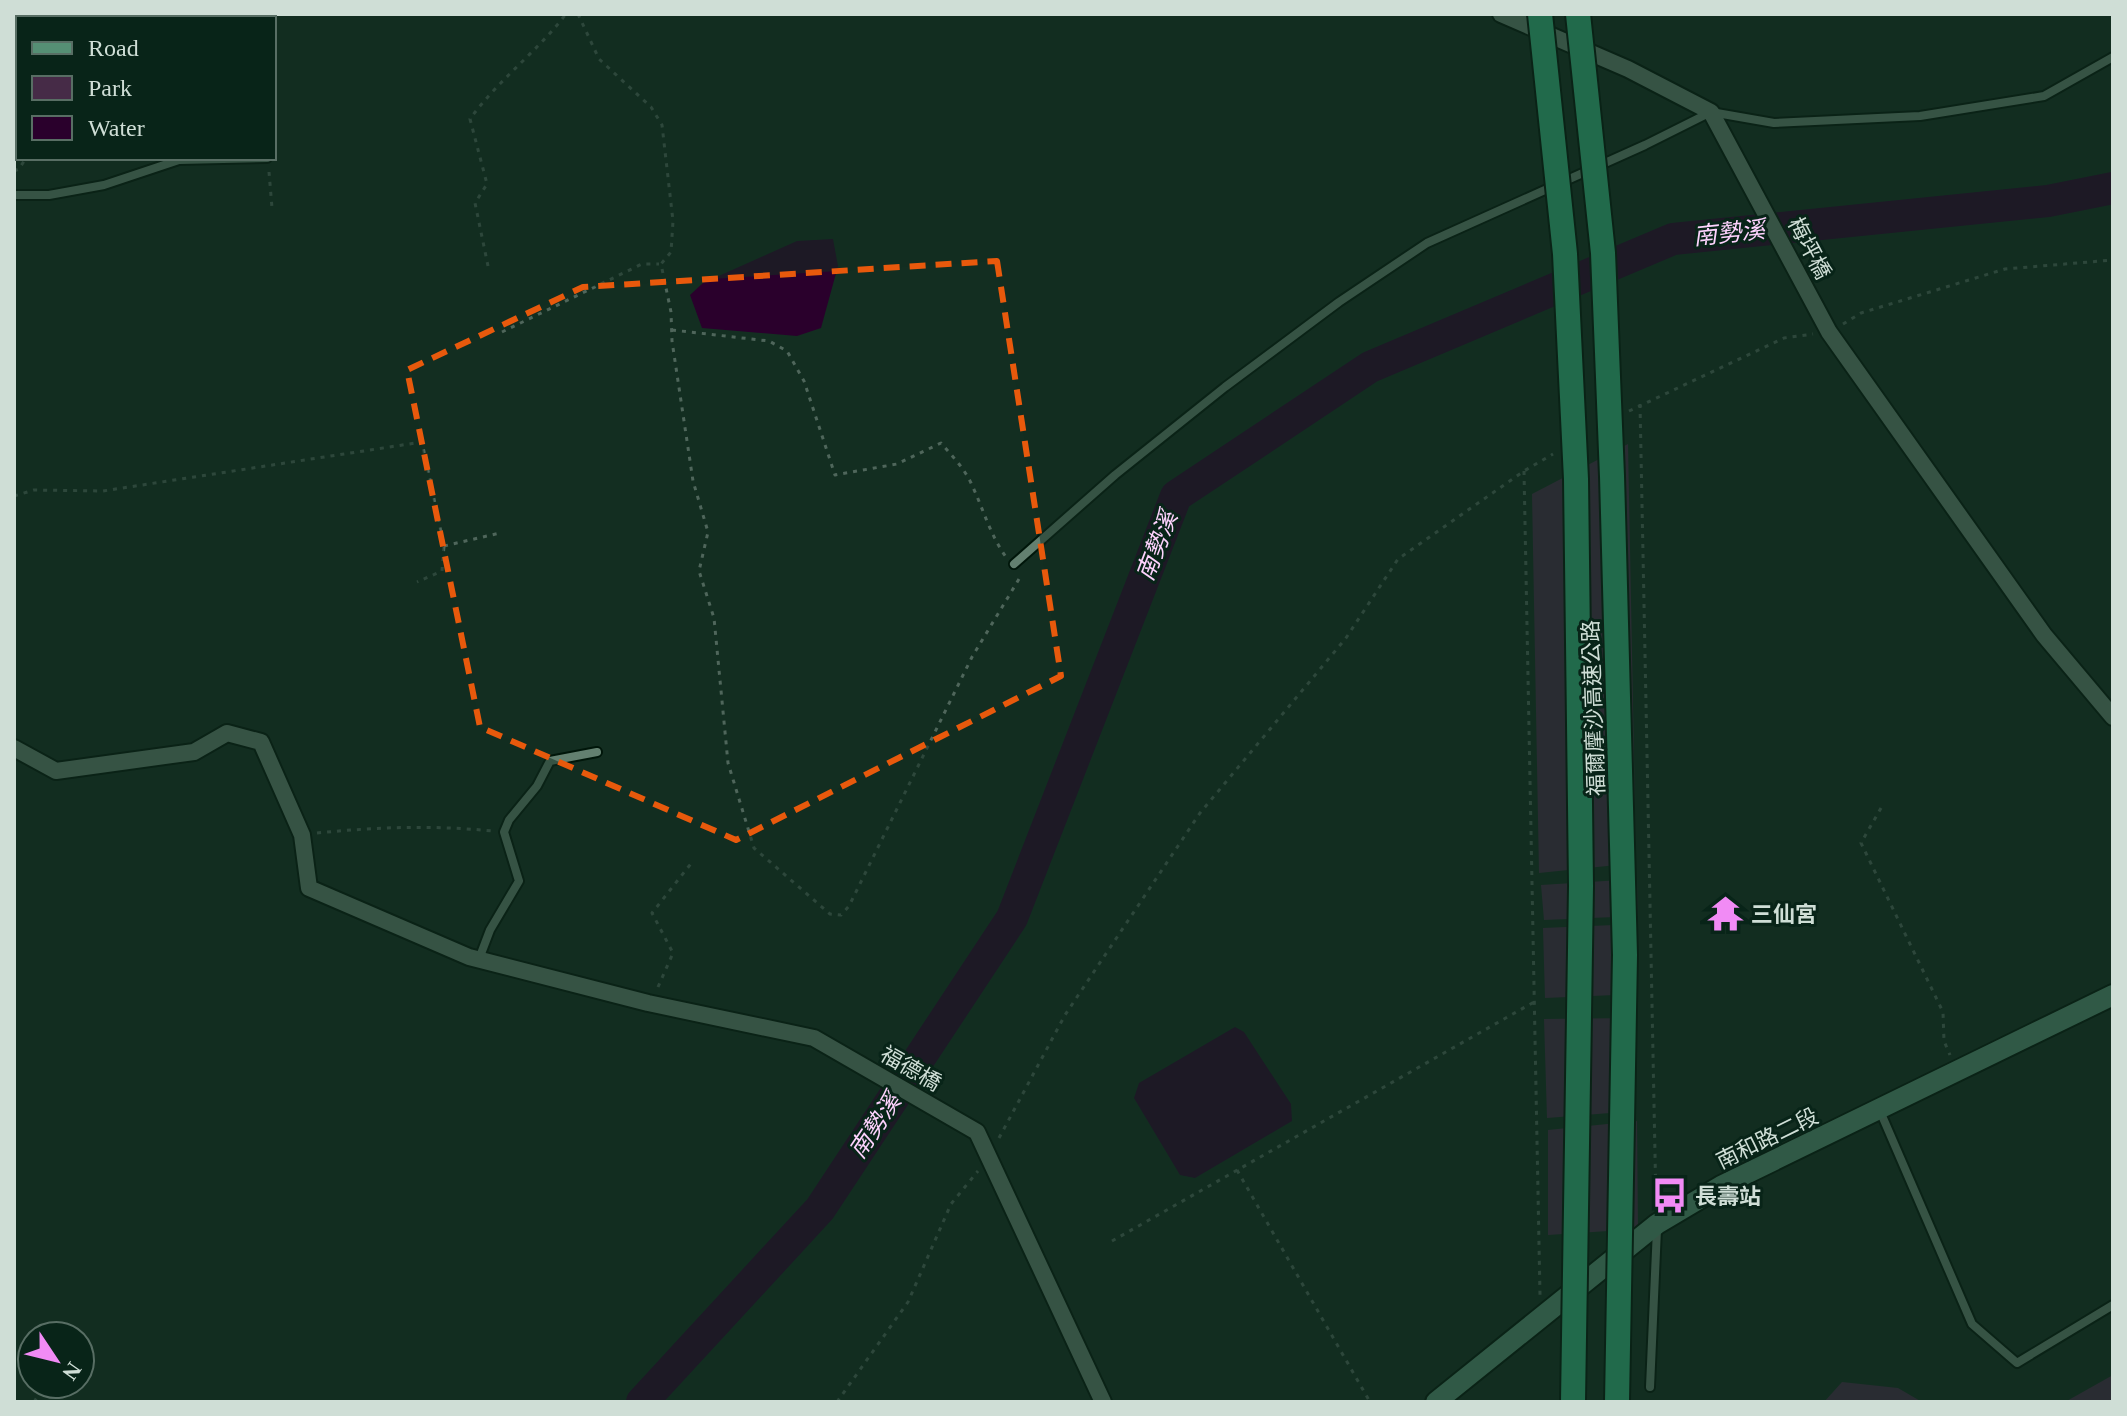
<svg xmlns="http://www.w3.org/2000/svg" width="2127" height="1416" viewBox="0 0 2127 1416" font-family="'Times New Roman','Noto Sans TC',serif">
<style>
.green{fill:#462b47}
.water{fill:#2a002c}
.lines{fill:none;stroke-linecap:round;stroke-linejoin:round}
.river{stroke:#2a002c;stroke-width:32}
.service-casing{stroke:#00160a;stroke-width:12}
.minor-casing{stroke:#00160a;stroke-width:20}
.secondary-casing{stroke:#00160a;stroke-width:24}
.path{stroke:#4f665b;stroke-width:3;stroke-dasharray:4 6;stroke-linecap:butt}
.service{stroke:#638070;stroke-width:8}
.minor{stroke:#638070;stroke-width:16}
.secondary{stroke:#558f74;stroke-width:20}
.motorway-bridge-casing{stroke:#00160a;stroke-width:28;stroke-linecap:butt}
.motorway-bridge{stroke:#33b37e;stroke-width:24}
.marked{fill:none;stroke:#e8590c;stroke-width:6;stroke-dasharray:16 10;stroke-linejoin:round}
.labels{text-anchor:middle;stroke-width:6;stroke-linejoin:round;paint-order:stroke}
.street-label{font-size:22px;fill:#cfded6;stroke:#082418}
.poi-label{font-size:22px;font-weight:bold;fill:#cfded6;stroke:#082418;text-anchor:start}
.water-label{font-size:24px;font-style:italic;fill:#fed3fe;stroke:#082418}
</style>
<rect width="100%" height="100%" fill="#132e21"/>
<path class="green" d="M 1628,444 L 1636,863 L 1539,873 L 1532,494 Z
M 1637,879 L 1638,916 L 1544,920 L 1541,885 Z
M 1638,924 L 1638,994 L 1545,998 L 1543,928 Z
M 1633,1018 L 1635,1111 L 1547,1118 L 1544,1019 Z
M 1637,1121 L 1638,1229 L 1548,1235 L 1548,1130 Z
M 2113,1375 L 2113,1402 L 2065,1402 Z
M 1842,1382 L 1898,1388 L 1922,1402 L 1824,1402 Z"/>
<path class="water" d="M 833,239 L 838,266 L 821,328 L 797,336 L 702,328 L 690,295 L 703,283 L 797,241 Z
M 1235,1027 L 1244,1032 L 1291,1104 L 1292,1121 L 1195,1178 L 1180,1175 L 1134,1098 L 1139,1083 Z"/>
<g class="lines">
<path class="river" d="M 642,1402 L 820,1209 L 1012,918 L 1176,496 L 1370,367 L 1673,239 L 2048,201 L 2113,188"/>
<defs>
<path id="service" d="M 118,14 L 127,18
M 215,18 L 220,14
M 14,195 L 49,195 L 104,185 L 179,160 L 267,158
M 1014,564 L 1115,475 L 1225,387 L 1339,302 L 1427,243 L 1645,145 L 1711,112 L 1774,123 L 1920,116 L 2044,96 L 2113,57
M 479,959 L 490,930 L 519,881 L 504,832 L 509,820 L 537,786 L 550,761 L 597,752
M 1880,1111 L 1972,1324 L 2017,1363 L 2113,1305
M 1650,1387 L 1657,1229"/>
<path id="minor" d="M 1501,14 L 1628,69 L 1711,112 L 1829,332 L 2044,635 L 2113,717
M 14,748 L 56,771 L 194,752 L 227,733 L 261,742 L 302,835 L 309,888 L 469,957 L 648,1003 L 814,1038 L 977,1132 L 1103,1402"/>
<path id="secondary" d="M 1436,1402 L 1657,1224 L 1721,1186 L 2113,995"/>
</defs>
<use href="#service" class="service-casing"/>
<use href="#minor" class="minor-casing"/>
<use href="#secondary" class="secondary-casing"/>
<path class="path" d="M 578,14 L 599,59 L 651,107 L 662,125 L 673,221 L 671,252 L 661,264 L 671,312 L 672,341 L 693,481 L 708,532 L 699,571 L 714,618 L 728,763 L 754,848 L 830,914 L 841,915 L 849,906 L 972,657 L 1019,579 L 1018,577
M 14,171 L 19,169 L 26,158
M 269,172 L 272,208
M 488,266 L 475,203 L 487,184 L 470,119 C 498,80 537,52 566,14
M 1843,324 L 1861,313 L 2005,269 L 2113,260
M 672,330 L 769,341 L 787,351 L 804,381 L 835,475 L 897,464 L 941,443 C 952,456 964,468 971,483 C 983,508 990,535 1006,557
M 502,332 L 642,264 L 659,264
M 1640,404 L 1656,1204
M 1629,411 L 1784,338 L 1813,334
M 1524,471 L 1540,1295
M 14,496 L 34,490 L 103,491 L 422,442 L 444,546 L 442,571 L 417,582
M 444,546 L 500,533
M 1881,808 L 1861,843 L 1943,1012 L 1944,1041 L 1950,1055
M 317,833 C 379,827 430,825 493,831
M 658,987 L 673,953 L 652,913 L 693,861
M 999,1138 L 1065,1015 L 1200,813 L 1346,638 L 1398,559 L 1524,471 L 1553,454
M 1237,1170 L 1370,1402
M 1112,1241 L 1534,1002
M 34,1402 L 46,1384
M 837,1402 L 908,1302 L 951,1204 L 978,1171"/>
<use href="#service" class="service"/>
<use href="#minor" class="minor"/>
<use href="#secondary" class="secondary"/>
<defs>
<path id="motorway-bridge" d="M 1540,14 L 1565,254 L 1576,479 L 1581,886 L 1573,1402
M 1578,14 L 1603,253 L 1612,476 L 1625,955 L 1617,1402"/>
</defs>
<use href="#motorway-bridge" class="motorway-bridge-casing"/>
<use href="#motorway-bridge" class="motorway-bridge"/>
</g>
<path d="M0 0H2127V1416H0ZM 997,261 L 1061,676 L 736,840 L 480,727 L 407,370 L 583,287 Z" fill="#132e21" fill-opacity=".55" fill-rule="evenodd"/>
<path class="marked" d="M 997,261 L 1061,676 L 736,840 L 480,727 L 407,370 L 583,287 Z"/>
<defs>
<symbol id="temple-bare" viewBox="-9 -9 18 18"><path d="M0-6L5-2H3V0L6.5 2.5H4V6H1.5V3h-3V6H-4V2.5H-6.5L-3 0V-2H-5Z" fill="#f18bf5" stroke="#082418" stroke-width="2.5" paint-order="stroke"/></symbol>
<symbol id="bus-bare" viewBox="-9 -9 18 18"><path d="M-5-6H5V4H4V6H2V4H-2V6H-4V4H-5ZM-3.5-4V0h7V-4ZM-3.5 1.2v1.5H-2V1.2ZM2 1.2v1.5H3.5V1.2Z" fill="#f18bf5" stroke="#082418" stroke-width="2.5" paint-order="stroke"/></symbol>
</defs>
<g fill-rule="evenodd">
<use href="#temple-bare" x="1700" y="888" width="51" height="51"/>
<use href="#bus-bare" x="1644" y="1170" width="51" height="51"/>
</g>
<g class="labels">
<g class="street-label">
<text transform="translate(1810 248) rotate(62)" y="8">梅坪橋</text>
<text transform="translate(1593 708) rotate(-92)" y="8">福爾摩沙高速公路</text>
<text transform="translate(911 1068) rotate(30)" y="8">福德橋</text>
<text transform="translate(1767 1138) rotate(-26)" y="8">南和路二段</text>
</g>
<g class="poi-label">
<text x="1751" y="922">三仙宮</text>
<text x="1695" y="1204">長壽站</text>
</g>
<g class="water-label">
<text transform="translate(1729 233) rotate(-6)" y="8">南勢溪</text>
<text transform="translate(1157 546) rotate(-69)" y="8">南勢溪</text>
<text transform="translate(875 1126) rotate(-56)" y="8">南勢溪</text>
</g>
</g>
<rect width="2127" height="1416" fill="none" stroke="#cfded6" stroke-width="32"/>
<rect x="16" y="16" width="260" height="144" fill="#082418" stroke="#586e64" stroke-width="2"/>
<rect x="32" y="42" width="40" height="12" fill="#558f74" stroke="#586e64" stroke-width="2"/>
<text x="88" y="56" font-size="24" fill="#cfded6">Road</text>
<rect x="32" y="76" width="40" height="24" fill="#462b47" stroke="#586e64" stroke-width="2"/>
<text x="88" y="96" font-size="24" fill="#cfded6">Park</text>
<rect x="32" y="116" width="40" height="24" fill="#2a002c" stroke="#586e64" stroke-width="2"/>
<text x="88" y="136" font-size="24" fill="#cfded6">Water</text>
<g transform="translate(56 1360) rotate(125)"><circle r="38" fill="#082418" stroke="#586e64" stroke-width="2"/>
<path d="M0-6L14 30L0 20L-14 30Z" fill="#f18bf5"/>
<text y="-12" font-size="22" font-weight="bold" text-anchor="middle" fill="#cfded6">N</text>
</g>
</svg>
